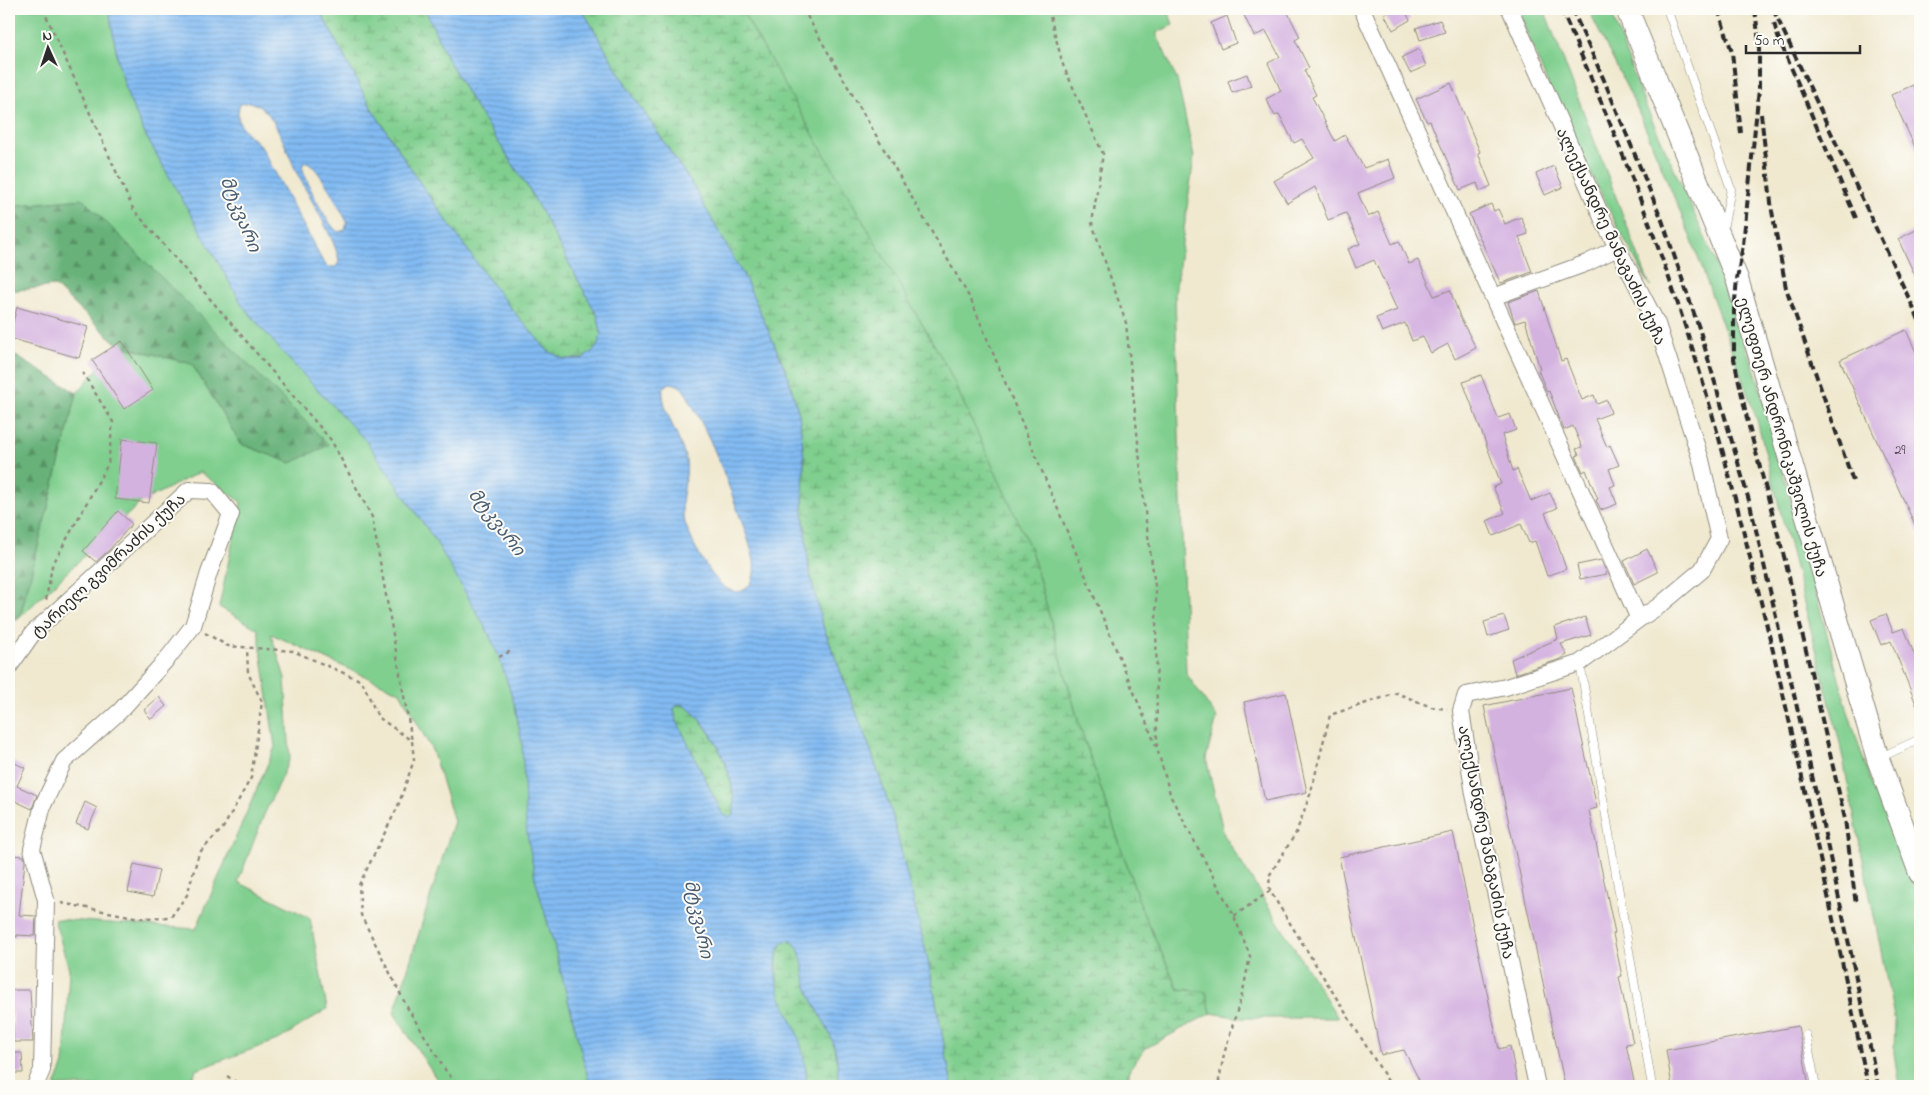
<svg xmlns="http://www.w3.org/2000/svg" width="1929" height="1095" viewBox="0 0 1929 1095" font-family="'Indie Flower','Noto Sans Georgian',sans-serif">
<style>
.grass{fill:#80cf8f;stroke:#567d5d}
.forest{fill:url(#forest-firs);stroke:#4a6e52}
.wetland{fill:url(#wetland-marsh);stroke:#567d5d}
.water{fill:url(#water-rules);stroke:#56738f;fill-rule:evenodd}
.building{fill:#d4b2e0}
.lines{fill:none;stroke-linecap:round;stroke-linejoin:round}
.service-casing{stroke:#8e8a7e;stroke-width:9}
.minor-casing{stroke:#8e8a7e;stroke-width:18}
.secondary-casing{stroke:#8e8a7e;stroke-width:24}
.path{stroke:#8e8a7e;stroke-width:2.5;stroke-dasharray:4 4;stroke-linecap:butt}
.service{stroke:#fff;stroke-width:8}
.minor{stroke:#fff;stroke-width:16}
.secondary{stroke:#fff;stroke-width:22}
.rail{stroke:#2b2b2b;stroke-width:4;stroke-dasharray:8 4;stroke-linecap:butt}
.labels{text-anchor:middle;stroke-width:4;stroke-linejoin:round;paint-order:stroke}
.number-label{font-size:14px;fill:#554d58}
.street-label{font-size:16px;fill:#2b2b2b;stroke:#fdfcf7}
.water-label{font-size:18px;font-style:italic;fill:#495d71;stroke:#fdfcf7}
</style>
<defs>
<pattern id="forest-firs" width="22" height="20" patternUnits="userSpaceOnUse" patternTransform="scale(1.25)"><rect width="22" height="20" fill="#68b27a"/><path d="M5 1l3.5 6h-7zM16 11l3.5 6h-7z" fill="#569164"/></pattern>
<pattern id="wetland-marsh" width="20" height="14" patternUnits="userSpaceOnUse" patternTransform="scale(1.25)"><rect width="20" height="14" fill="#80cf8f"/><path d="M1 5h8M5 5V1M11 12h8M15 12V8" fill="none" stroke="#69a875"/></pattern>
<pattern id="water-rules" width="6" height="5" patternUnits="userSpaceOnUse" patternTransform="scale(1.25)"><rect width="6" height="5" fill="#82bbf3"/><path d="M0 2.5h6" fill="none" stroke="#6b98c5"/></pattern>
</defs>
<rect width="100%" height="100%" fill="#fdfcf7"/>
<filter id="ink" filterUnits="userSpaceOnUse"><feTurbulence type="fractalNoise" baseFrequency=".02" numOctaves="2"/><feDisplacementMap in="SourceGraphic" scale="10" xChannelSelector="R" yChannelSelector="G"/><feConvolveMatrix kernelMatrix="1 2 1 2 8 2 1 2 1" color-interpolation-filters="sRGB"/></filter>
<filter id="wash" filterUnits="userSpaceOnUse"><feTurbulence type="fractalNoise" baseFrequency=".0096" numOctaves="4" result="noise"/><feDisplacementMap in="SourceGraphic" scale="20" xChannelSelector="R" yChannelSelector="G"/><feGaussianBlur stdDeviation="1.12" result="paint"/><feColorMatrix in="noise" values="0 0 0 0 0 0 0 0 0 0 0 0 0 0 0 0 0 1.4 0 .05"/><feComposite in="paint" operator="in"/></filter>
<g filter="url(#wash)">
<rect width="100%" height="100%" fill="#f0e9d0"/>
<path class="grass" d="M 9,9 L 109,9 L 118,62 L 129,99 L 146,136 L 243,305 L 282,352 L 367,442 L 435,540 L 487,630 L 499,657 L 515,706 L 522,743 L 535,878 L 554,945 L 590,1086 L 441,1086 L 394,1013 L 454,821 L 432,750 L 400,692 L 271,634 L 285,678 L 290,758 L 264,815 L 238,882 L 310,918 L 327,1009 L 280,1039 L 196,1070 L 190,1086 L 55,1086 L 64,1064 L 69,969 L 54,919 L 196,929 L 275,747 L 258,629 L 219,607 L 241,502 L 200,472 L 141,502 L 20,617 L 77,393 L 118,345 L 192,364 L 241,444 L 291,463 L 83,199 L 9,206 Z
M 741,9 L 1168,9 L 1173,25 L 1156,33 L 1177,80 L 1194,157 L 1175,294 L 1186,673 L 1217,718 L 1206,758 L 1224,835 L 1338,1018 L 1241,1018 L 1211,1013 L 1206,992 L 1178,989 L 1142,910 L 1079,724 L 1031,550 Z
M 1517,9 L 1544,9 L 1650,286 L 1613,218 L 1555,101 Z
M 1588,9 L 1610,9 L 1640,93 L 1720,271 L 1741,335 L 1756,373 L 1847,708 L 1870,780 L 1920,898 L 1920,1086 L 1899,1086 L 1894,1053 L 1895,1022 L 1839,739 L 1757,420 L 1691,238 L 1637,108 Z"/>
<path class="forest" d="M 83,199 L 329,445 L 291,463 L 241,444 L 192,364 L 118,345 L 55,286 L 9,291 L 9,206 Z
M 9,352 L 77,393 L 20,617 L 9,624 Z"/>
<path class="wetland" d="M 319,9 L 425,9 L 447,58 L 471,100 L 529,189 L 598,317 L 601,334 L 597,347 L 583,359 L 564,359 L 548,351 L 508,305 L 486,276 L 416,177 L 372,109 Z
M 582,9 L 741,9 L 948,369 L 1031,550 L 1079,724 L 1142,910 L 1178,989 L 1206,992 L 1211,1013 L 1146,1048 L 1130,1068 L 1127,1086 L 952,1086 L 928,960 L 892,814 L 871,751 L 822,623 L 809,569 L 803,511 L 804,457 L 799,414 L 787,373 L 746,280 L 692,184 L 628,88 Z
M 682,704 C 713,724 737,778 734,813 L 729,818 L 722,813 L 676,719 L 674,709 L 677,705 Z
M 789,940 C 803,946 804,972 807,985 C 813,1007 829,1026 835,1048 C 838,1061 838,1073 838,1086 L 807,1086 L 806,1069 L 791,1020 L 777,989 L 777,956 L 779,948 L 783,942 Z"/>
<path class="water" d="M 109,9 L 319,9 L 372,109 L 416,177 L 486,276 L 508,305 L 548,351 L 564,359 L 583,359 L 597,347 L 601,334 L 598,317 L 529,189 L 471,100 L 447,58 L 425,9 L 582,9 L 628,88 L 692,184 L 746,280 L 787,373 L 799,414 L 804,457 L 803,511 L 809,569 L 822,623 L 871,751 L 892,814 L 928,960 L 952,1086 L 838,1086 C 838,1073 838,1061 835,1049 C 829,1026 814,1008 807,986 C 804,976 802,950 794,943 C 785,935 778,948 777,955 C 771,996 791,1010 801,1045 C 805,1059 806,1072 807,1086 L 590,1086 L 554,945 L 535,878 L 526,827 L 522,743 L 515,706 L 499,657 L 487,630 L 435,540 L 367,442 L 282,352 L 243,306 L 146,136 L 129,99 L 118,62 ZM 250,102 C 259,105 266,110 271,118 C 282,135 288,153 296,171 C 306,192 338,243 339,262 L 336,267 L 328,267 L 323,262 L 262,148 C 250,133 232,127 240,104 ZM 308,162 C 322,173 339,206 347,222 L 345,230 L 338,232 C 326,223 305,180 302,166 L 304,163 ZM 670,383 C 676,384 679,385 683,389 C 689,397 693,407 698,416 C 715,448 728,483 740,517 C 745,530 750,544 753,557 C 755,564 755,576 751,583 C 726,619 687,535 683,516 C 679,497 689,479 686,460 C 681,439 660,407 663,388 ZM 682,704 C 713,723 737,778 734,814 L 729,818 L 722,813 L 676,719 L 674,709 L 677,705 Z"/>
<g id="blocks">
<path class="building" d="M 1241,9 L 1286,9 L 1300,37 L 1295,40 L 1309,68 L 1304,70 L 1316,95 L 1312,97 L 1335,141 L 1345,135 L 1364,168 L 1388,159 L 1395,178 L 1358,193 L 1368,217 L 1378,212 L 1392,244 L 1399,241 L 1409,264 L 1418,260 L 1434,296 L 1450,290 L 1460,317 L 1476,348 L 1455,359 L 1448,344 L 1431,353 L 1423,337 L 1412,341 L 1405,323 L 1382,332 L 1376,318 L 1397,310 L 1374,260 L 1356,268 L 1348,249 L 1360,244 L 1346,213 L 1328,220 L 1315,187 L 1287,203 L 1274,181 L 1314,158 L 1302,139 L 1294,143 L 1279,114 L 1275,116 L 1266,99 L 1281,91 L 1268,63 L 1280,57 L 1266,31 L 1254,36 Z
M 1394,9 L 1404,9 L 1410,20 L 1393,30 L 1384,14 Z
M 1227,16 L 1236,43 L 1221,49 L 1211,23 Z
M 1440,20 L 1445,32 L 1420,40 L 1416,28 Z
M 1419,49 L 1426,66 L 1410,73 L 1402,57 Z
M 1247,74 L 1251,86 L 1232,93 L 1228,81 Z
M 1451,83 L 1480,152 L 1478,153 L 1491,186 L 1480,191 L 1477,183 L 1460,190 L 1430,121 L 1427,122 L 1416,99 Z
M 1913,85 L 1920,101 L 1920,158 L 1891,95 Z
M 1554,166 L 1563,187 L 1545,195 L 1536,174 Z
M 1491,204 L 1494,211 L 1498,209 L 1505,224 L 1521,217 L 1528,234 L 1519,237 L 1532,272 L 1502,283 L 1500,282 L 1469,214 Z
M 1920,228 L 1920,286 L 1898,239 Z
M 1539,291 L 1561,361 L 1566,359 L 1582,400 L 1594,395 L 1597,404 L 1607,400 L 1611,413 L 1595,419 L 1607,447 L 1610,445 L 1619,465 L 1609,469 L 1615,485 L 1610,487 L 1617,504 L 1601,510 L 1596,500 L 1598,499 L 1586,470 L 1583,472 L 1576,456 L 1579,455 L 1576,449 L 1582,447 L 1573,426 L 1564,430 L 1549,391 L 1547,392 L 1538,370 L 1540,369 L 1525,320 L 1515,323 L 1508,302 Z
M 17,307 L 88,327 L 79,358 L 9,338 Z
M 1906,330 L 1920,361 L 1920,536 L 1840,360 Z
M 122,341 L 153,390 L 124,409 L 92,360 Z
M 1481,375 L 1498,418 L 1510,414 L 1516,430 L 1502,435 L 1513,471 L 1517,469 L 1531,501 L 1550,493 L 1557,508 L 1545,513 L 1556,539 L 1566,569 L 1547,576 L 1535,541 L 1529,543 L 1521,524 L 1493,536 L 1487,521 L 1505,513 L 1493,487 L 1501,484 L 1463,382 Z
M 122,439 L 157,443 L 149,503 L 115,499 Z
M 118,511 L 132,524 L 110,549 L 96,562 L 83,551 Z
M 1647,549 L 1658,572 L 1634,584 L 1624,561 Z
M 1601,560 L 1607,574 L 1580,579 L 1577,565 Z
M 1886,614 L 1893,632 L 1904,628 L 1920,669 L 1920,714 L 1891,641 L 1881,645 L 1871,620 Z
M 1504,616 L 1509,630 L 1488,637 L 1484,622 Z
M 1585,617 L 1591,635 L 1561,644 L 1567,655 L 1561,659 L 1515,674 L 1511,659 L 1558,639 L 1555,627 Z
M 1571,688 L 1597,808 L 1589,810 L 1615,933 L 1613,934 L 1622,976 L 1619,977 L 1633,1043 L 1626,1044 L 1635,1086 L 1565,1086 L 1484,706 Z
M 1286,693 L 1307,792 L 1265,801 L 1244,702 Z
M 159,697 L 166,706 L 151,719 L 144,710 Z
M 9,760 L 25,768 L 17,786 L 37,795 L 32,809 L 11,799 L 9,803 Z
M 85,802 L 97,808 L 88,829 L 76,824 Z
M 1453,832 L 1499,1049 L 1510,1046 L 1518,1086 L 1422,1086 L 1404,1050 L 1381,1055 L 1339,857 Z
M 9,855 L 24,856 L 25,862 L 19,915 L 36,916 L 35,936 L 17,935 L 17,937 L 9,936 Z
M 134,864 L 159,870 L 153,897 L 128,892 Z
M 9,990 L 30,990 L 33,1042 L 13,1042 L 13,1012 L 9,1012 Z
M 1798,1026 L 1809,1086 L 1672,1086 L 1666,1050 Z
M 9,1053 L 22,1053 L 23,1073 L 9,1073 Z"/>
</g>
</g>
<g filter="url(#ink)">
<use href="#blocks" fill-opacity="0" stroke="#8e8a7e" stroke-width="1"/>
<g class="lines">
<defs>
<path id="service" d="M 1667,9 L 1731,189 L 1723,229
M 1580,663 L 1652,1086
M 1879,758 L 1920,739
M 1806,1035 L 1816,1086"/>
<path id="minor" d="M 1362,9 L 1639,619
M 1510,9 L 1604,222 L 1657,324 L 1701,460 L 1719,539 L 1702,570 L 1659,606 L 1639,619 L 1580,663 L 1506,687 L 1466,695 L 1461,711 L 1474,794 L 1537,1086
M 1493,297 L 1587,263 L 1617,248
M 9,667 L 33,633 L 189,490 L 212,491 L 231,514 L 209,573 L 193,626 L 167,659 L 120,711 L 64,761 L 43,805 L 32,849 L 46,900 L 42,1070 L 35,1086"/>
<path id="secondary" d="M 1627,9 L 1737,279 L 1878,759 L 1920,873"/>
</defs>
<use href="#service" class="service-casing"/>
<use href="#minor" class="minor-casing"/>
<use href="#secondary" class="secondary-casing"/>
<path class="path" d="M 43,9 L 133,209 L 331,440 L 372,517 L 412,741
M 803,9 L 971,300 L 1157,748 L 1171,797 L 1234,916 L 1250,956 L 1243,991 L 1224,1054 L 1218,1086
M 1050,9 L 1050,16 L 1063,65 L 1103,154 L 1092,223 L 1126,323 L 1146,521 L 1156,593 L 1157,746
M 46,600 L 52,566 L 108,464 L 113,422 L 83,373
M 205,633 L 228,646 L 293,651 L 362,681 L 378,717 L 412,741 L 414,760 L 398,806 L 359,885 L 361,915 L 407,1007 L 446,1071 L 458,1086
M 499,657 L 511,651
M 1270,891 L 1269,876 L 1296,833 L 1311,792 L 1330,715 L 1397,693 L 1431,707 L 1447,709
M 61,903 L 140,918 L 171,917 L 187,895 L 199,853 L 223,828 L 251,778 L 262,702 L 248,673 L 247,648
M 1234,916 L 1270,891 L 1391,1086
M 227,1076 L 242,1086"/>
<use href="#service" class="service"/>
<use href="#minor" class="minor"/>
<use href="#secondary" class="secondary"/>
<path class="rail" d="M 1561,9 C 1608,115 1652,223 1688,335 C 1722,439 1747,545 1773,651 C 1807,795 1838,941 1868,1086
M 1572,9 L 1604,80 L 1662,220 L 1700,331 L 1750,504 L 1799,716 L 1852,958 L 1878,1086
M 1718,9 L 1732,52 L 1741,133
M 1755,9 L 1759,43 L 1759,89 L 1743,245 L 1737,279 L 1734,311 L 1734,359 L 1748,423 L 1786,564 L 1827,741 L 1845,819 L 1856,905
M 1773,9 L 1920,322
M 1774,23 L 1778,37 L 1856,218
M 1761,114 L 1772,211 L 1786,288 L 1853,481"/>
</g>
</g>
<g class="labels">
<g class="number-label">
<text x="1900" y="454">29</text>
</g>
<g class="street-label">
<text transform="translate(1612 236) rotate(65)" y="6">ალექსანდრე მანაგაძის ქუჩა</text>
<text transform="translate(1783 437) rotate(74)" y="6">ელეფთერ ანდრონიკაშვილის ქუჩა</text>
<text transform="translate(108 565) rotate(-43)" y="6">ტარიელ გვიმრაძის ქუჩა</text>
<text transform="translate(1487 842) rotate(79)" y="6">ალექსანდრე მანაგაძის ქუჩა</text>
</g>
<g class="water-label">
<text transform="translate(241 214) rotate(68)" y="6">მტკვარი</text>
<text transform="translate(497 522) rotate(52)" y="6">მტკვარი</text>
<text transform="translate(699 919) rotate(78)" y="6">მტკვარი</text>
</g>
</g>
<rect width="1929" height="1095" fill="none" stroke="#fdfcf7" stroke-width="30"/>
<g transform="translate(48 48) rotate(357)" stroke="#fdfcf7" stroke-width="4" paint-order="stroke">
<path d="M0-4L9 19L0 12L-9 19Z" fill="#2b2b2b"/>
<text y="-8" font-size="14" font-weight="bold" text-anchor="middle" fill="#2b2b2b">N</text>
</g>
<path d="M1746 45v8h114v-8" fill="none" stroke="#2b2b2b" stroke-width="2.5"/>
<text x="1754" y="45" font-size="15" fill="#2b2b2b" stroke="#fdfcf7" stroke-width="4" paint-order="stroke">50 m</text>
</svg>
